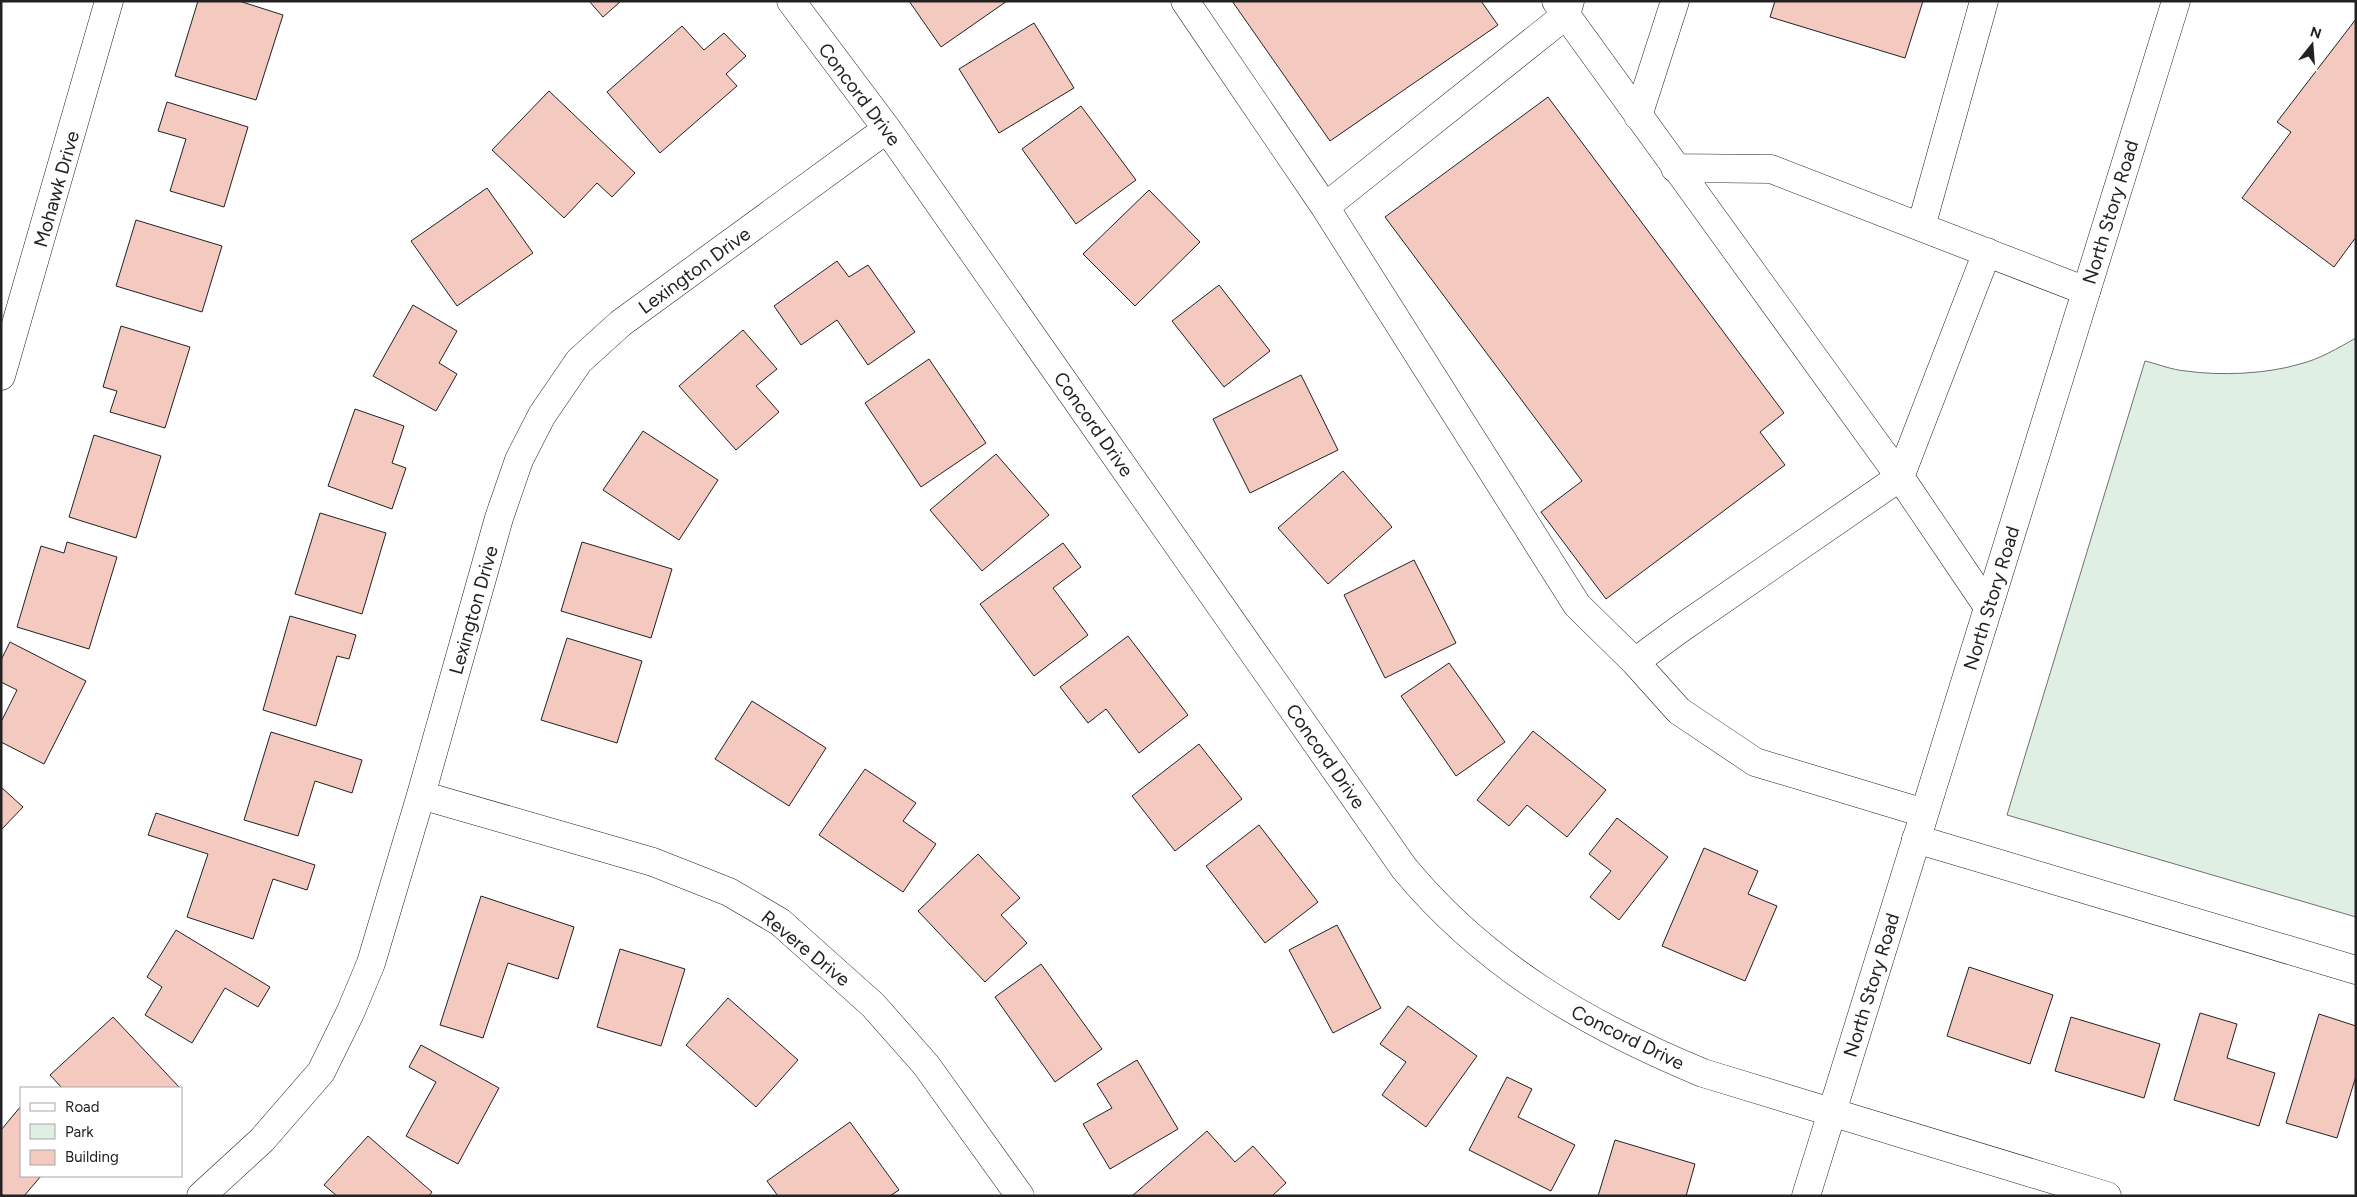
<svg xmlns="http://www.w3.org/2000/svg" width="2357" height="1197" viewBox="0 0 2357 1197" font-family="Figtree,sans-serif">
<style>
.green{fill:#e0efe3;stroke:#6f6f6f}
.building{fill:#f3c9c0;stroke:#222}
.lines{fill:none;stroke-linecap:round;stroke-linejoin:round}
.minor-casing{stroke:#222;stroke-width:29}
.major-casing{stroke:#222;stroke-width:29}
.minor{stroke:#fff;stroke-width:28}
.major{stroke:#fff;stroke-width:28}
.labels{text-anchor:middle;stroke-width:4;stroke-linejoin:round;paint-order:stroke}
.street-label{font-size:19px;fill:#222;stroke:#fff}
</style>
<rect width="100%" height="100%" fill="#fff"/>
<path class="green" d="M 2356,338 L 2356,917 L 2007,815 L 2145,361 C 2158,364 2172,370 2186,371 C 2220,376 2267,374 2300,364 C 2320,359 2338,348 2356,338 Z"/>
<path class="building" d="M 198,1 L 239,1 L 283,15 L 256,100 L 175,76 Z
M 589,1 L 621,1 L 603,17 Z
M 909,1 L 1007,1 L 941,47 Z
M 1232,1 L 1481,1 L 1498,25 L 1330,141 Z
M 1775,1 L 1923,1 L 1905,58 L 1770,17 Z
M 2356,19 L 2356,237 L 2334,267 L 2242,198 L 2291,132 L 2277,122 Z
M 1034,23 L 1074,88 L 999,133 L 959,69 Z
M 682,26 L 704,50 L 724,33 L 746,56 L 726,74 L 737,86 L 660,153 L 607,92 Z
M 549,91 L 635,173 L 612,197 L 597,183 L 564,218 L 492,150 Z
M 1548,97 L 1784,413 L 1760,432 L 1785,465 L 1606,599 L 1541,512 L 1582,481 L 1385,217 Z
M 167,102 L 248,127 L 224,207 L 170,191 L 186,139 L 158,131 Z
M 1081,106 L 1136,180 L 1076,224 L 1022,149 Z
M 487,188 L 533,253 L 457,306 L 411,241 Z
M 1149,190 L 1200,242 L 1135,306 L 1083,254 Z
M 136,220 L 222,246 L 202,312 L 116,286 Z
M 837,261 L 849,277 L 868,265 L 915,332 L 868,365 L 837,320 L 801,345 L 774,306 Z
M 1219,285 L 1270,351 L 1224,387 L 1172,321 Z
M 413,305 L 457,331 L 439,363 L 457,374 L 436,411 L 373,376 Z
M 121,326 L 190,347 L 165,428 L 110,412 L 117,391 L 103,387 Z
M 743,330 L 777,369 L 756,386 L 779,412 L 736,450 L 679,386 Z
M 929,359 L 986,443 L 921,487 L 865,403 Z
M 1301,375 L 1338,450 L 1250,493 L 1213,419 Z
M 355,409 L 404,426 L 392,463 L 406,468 L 392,509 L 328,486 Z
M 643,431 L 718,480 L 679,540 L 603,490 Z
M 94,435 L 161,456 L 136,538 L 69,517 Z
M 996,454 L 1049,515 L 982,571 L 930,510 Z
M 1343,471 L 1392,527 L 1328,584 L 1278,528 Z
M 320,513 L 386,533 L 362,614 L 295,594 Z
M 67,542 L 117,557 L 89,649 L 17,627 L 41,546 L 64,553 Z
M 582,542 L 672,569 L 651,638 L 561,611 Z
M 1063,543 L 1081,567 L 1053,588 L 1088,635 L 1034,676 L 980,604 Z
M 1414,560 L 1456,643 L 1385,678 L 1344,595 Z
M 290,616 L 356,635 L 349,659 L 337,656 L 316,726 L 263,710 Z
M 1128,636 L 1188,715 L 1139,753 L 1106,709 L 1088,723 L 1060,687 Z
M 567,638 L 642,661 L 617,743 L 541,720 Z
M 10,642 L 86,681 L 44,764 L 1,742 L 1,722 L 17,690 L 1,682 L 1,660 Z
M 1449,663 L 1505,742 L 1456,776 L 1401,696 Z
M 752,701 L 826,748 L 789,806 L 715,759 Z
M 1533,731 L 1606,790 L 1567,837 L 1527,805 L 1509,826 L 1477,800 Z
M 271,732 L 362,760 L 352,793 L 315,781 L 298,836 L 244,820 Z
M 1199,744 L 1242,799 L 1175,851 L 1132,796 Z
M 865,769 L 916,803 L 903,821 L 936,844 L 903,892 L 819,835 Z
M 1,787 L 23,807 L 1,830 Z
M 156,813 L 315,865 L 307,890 L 273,879 L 253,939 L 187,917 L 208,854 L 148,835 Z
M 1617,818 L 1668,857 L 1619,920 L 1590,897 L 1611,871 L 1589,854 Z
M 1259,825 L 1318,902 L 1265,943 L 1206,866 Z
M 1704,848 L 1758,871 L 1748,894 L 1777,906 L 1745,981 L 1662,946 Z
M 978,854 L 1020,898 L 1001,915 L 1027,943 L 985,982 L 918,911 Z
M 481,896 L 574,927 L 558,979 L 508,963 L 483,1038 L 440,1025 Z
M 1337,925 L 1381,1008 L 1333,1033 L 1289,950 Z
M 176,930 L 270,987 L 258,1007 L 225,988 L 192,1043 L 145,1015 L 162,987 L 147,977 Z
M 620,949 L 685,969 L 661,1046 L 597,1027 Z
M 1041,964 L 1102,1049 L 1055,1082 L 995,997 Z
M 1969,967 L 2053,995 L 2030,1064 L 1947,1036 Z
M 728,998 L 798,1060 L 756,1107 L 686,1045 Z
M 1408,1006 L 1477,1056 L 1426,1127 L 1382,1095 L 1406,1062 L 1380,1044 Z
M 2200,1013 L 2237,1024 L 2227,1058 L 2275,1073 L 2259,1126 L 2174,1100 Z
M 2319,1014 L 2356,1026 L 2356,1076 L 2337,1138 L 2286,1123 Z
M 113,1017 L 180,1088 L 62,1088 L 50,1075 Z
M 2071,1017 L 2160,1044 L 2144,1098 L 2055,1071 Z
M 421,1045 L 499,1088 L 458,1164 L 406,1136 L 436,1082 L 409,1067 Z
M 1137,1060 L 1178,1129 L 1110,1169 L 1083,1124 L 1112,1108 L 1097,1084 Z
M 1507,1077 L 1532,1089 L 1518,1117 L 1575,1145 L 1551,1191 L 1469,1150 Z
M 21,1106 L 21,1176 L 41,1176 L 24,1196 L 4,1196 L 1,1193 L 1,1130 Z
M 850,1122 L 899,1190 L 890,1196 L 778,1196 L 767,1181 Z
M 1207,1131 L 1235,1162 L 1253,1146 L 1286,1183 L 1272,1196 L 1132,1196 Z
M 368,1136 L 432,1192 L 429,1196 L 337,1196 L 324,1185 Z
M 1615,1140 L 1695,1164 L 1686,1196 L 1598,1196 Z"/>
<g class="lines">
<defs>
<path id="minor" d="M 791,1 L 887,129 L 1404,868 C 1485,966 1587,1025 1703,1073 L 2107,1196
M 1185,1 L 1325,207 L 1566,15 L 1570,1
M 1556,1 L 1900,477 L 1988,607
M 1638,116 L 1675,1
M 1675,168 L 1771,169 L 2086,291
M 1325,207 L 1577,605 L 1635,662
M 1921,227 L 1984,1
M 1,376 L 109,1
M 421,795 L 653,862 L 729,892 L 780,922 L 873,1005 L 926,1065 L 1020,1196
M 1924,813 L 1755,762 L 1679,711 L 1635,662 L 1677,631 L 1900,477 L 1987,252
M 1916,839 L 2356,970
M 201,1196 L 262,1140 L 321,1072 L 351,1011 L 371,963 L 421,795 L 499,518 L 519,460 L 542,415 L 579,361 L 621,323 L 887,129"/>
<path id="major" d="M 1806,1196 L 2176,1"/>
</defs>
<use href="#minor" class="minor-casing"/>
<use href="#major" class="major-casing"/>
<use href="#minor" class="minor"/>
<use href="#major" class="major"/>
</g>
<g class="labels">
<g class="street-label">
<text transform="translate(860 94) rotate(53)" y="7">Concord Drive</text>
<text transform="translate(56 189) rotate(-74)" y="7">Mohawk Drive</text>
<text transform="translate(2110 212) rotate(-73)" y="7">North Story Road</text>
<text transform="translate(694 270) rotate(-36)" y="7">Lexington Drive</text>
<text transform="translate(1094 424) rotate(55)" y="7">Concord Drive</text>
<text transform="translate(1991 598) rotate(-73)" y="7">North Story Road</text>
<text transform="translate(473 610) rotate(-74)" y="7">Lexington Drive</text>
<text transform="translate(1326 756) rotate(55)" y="7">Concord Drive</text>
<text transform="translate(806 948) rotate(39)" y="7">Revere Drive</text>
<text transform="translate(1871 985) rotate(-73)" y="7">North Story Road</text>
<text transform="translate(1628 1037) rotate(26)" y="7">Concord Drive</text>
</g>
</g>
<rect width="2357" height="1197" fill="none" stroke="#222222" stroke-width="5"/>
<rect x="20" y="1087" width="162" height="90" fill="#ffffff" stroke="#a7a7a7"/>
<rect x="30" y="1103" width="25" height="8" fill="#ffffff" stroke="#a7a7a7"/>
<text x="65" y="1112" font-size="15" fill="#222222">Road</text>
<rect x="30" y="1124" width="25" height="15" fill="#e0efe3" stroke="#a7a7a7"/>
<text x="65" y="1137" font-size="15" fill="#222222">Park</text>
<rect x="30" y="1150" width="25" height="15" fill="#f3c9c0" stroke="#a7a7a7"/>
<text x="65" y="1162" font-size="15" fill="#222222">Building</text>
<g transform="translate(2312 45) rotate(17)" stroke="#ffffff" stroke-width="4" paint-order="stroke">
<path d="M0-4L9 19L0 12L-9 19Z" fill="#222222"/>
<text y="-8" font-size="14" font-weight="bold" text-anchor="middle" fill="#222222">N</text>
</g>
</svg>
